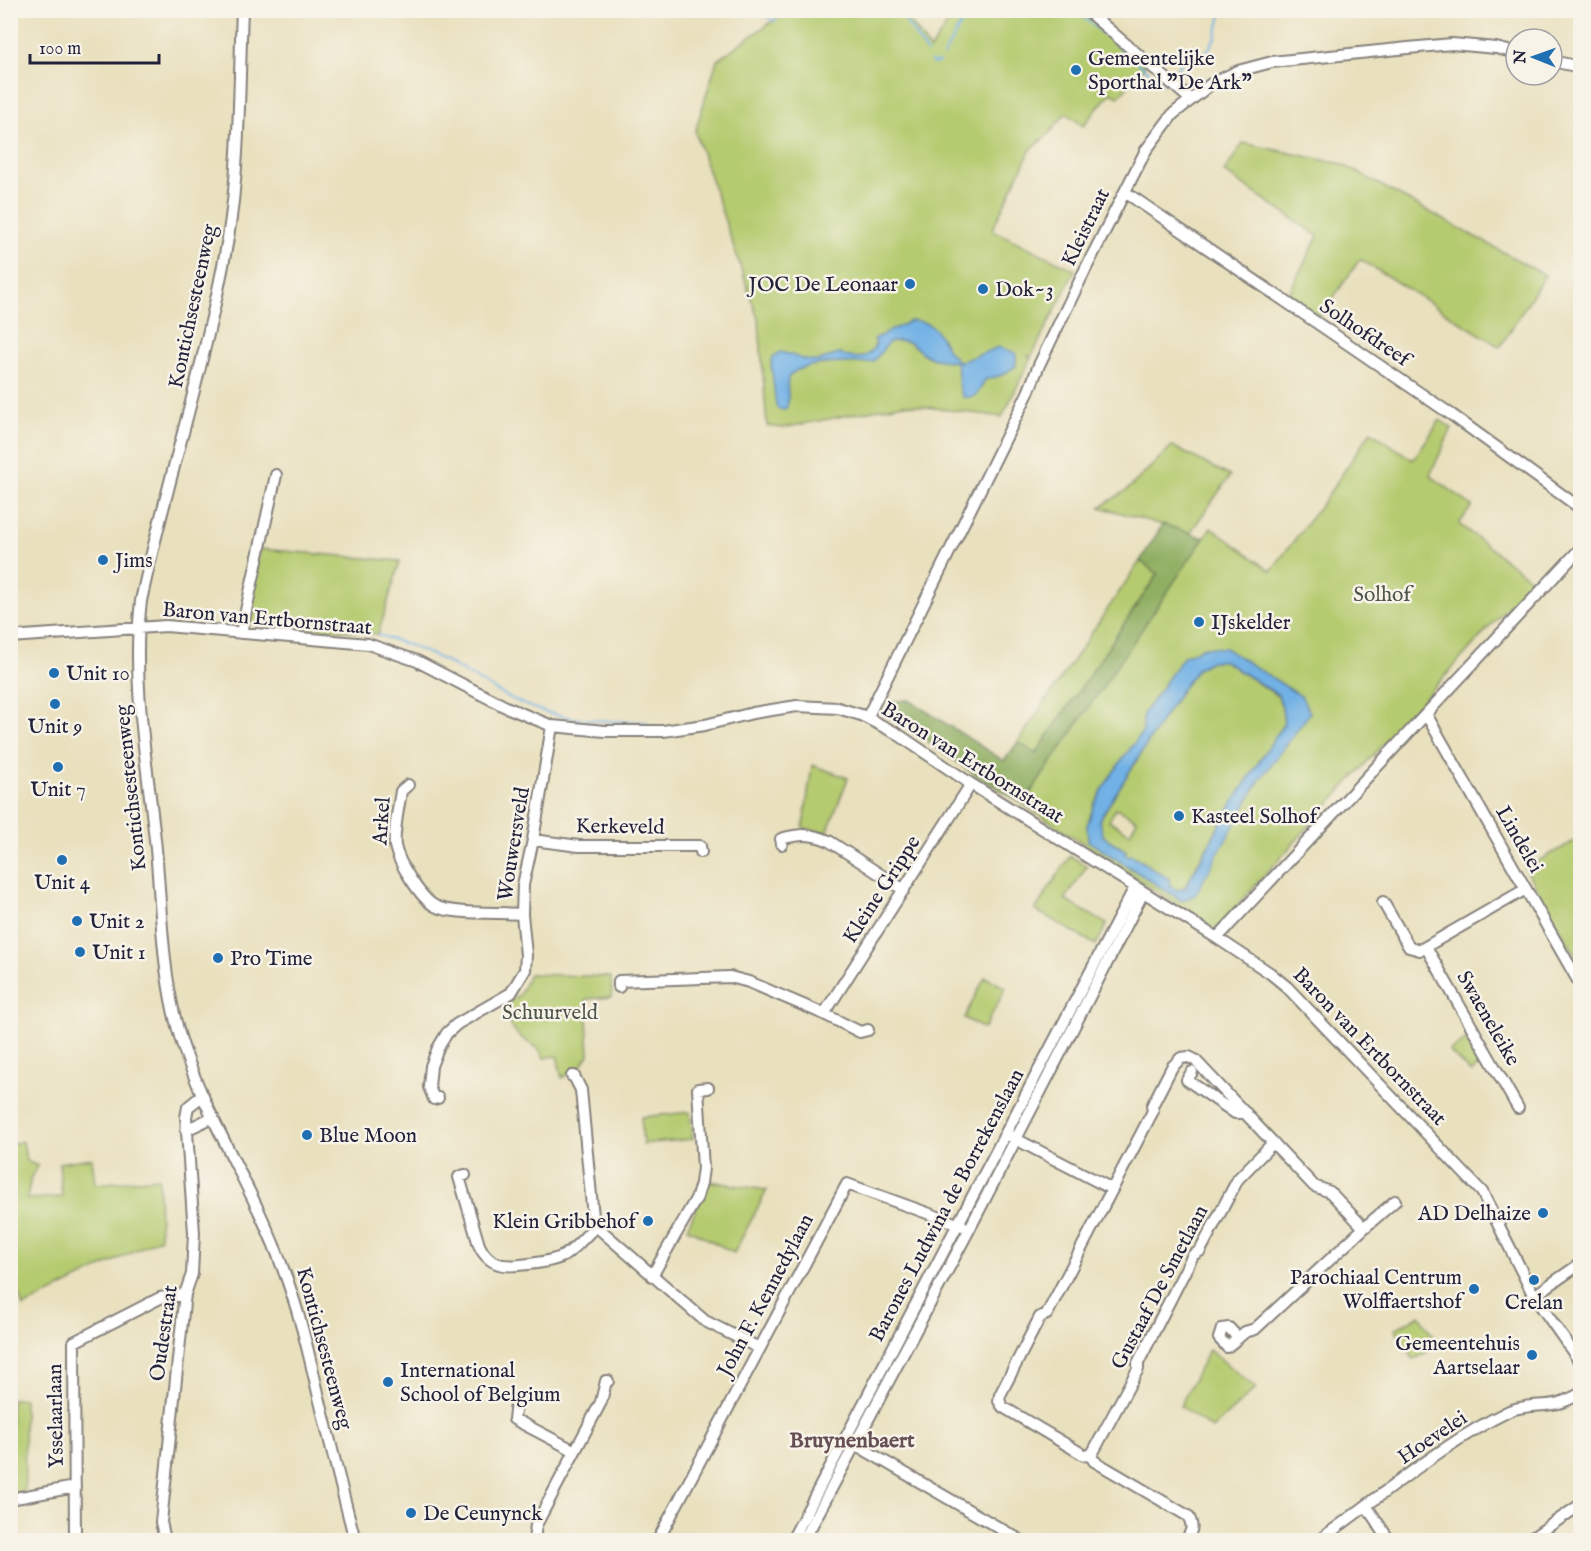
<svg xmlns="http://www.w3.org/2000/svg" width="1591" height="1551" viewBox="0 0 1591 1551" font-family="'IM FELL English',serif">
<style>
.green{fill:#b5cb70;stroke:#6c7656;stroke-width:1.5;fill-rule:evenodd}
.forest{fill:#90af62;stroke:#59684e;stroke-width:1.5}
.water{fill:#71b1e5;stroke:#4a6a90;stroke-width:1.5;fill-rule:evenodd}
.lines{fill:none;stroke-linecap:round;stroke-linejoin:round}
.stream{stroke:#71b1e5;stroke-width:2}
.minor-casing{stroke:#86817c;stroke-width:14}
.minor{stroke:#fff;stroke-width:10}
.poi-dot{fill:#1f6fb2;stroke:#f7f3e8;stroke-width:2}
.labels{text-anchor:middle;stroke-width:5;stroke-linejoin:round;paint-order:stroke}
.poi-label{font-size:21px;fill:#22223b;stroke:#f7f3e8;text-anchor:start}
.street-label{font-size:21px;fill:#22223b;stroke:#f7f3e8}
.park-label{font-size:21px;fill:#4e554b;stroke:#f7f3e8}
.neighbourhood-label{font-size:22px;font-weight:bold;fill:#665055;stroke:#f7f3e8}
</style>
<rect width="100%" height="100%" fill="#f7f3e8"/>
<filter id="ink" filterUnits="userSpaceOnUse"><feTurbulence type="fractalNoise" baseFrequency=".0167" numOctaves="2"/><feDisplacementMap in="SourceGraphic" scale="12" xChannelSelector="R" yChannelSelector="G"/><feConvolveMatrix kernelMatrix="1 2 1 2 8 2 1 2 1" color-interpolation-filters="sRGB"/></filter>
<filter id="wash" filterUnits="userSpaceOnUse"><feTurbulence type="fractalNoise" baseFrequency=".008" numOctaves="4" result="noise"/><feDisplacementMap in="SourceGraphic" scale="24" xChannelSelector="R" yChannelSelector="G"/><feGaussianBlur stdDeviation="1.35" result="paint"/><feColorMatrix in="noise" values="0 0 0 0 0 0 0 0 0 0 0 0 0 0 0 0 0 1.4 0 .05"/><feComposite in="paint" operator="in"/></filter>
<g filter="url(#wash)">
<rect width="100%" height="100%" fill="#e9e0bd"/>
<path class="green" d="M 787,11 L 903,11 L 930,50 L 956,11 L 1108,11 L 1100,22 L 1146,62 L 1142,71 L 1118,97 L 1111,92 L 1083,126 L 1066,113 L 1049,134 L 1031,149 L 992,230 L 1075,270 L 1037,346 L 1031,357 L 1027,355 L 1031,358 L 1002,417 L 904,404 L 783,428 L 767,426 L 759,322 L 695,132 L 717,60 Z
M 1243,143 L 1342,164 L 1545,275 L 1500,347 L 1360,259 L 1320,317 L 1288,295 L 1318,236 L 1224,172 Z
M 1440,420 L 1452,428 L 1430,475 L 1472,506 L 1459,524 L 1532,580 L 1215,930 L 1023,804 L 1211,527 L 1271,571 L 1324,501 L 1371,431 L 1413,460 ZM 1205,647 L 1310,712 L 1259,781 L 1182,901 L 1087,825 L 1095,803 L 1110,777 L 1143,731 L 1143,714 L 1184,656 Z
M 1172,446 L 1230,476 L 1190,533 L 1100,507 L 1127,490 Z
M 260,549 L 400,561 L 378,635 L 367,632 L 244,623 Z
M 1140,561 L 1158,574 L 1036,754 L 1018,742 Z
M 1211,661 L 1224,661 L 1278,696 L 1282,707 L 1284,723 L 1227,812 L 1184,888 L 1177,890 L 1170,886 L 1169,879 L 1132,855 L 1127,856 L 1125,853 L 1126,851 L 1102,835 L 1099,820 L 1179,693 L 1198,668 ZM 1116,808 L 1137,820 L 1130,833 L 1109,821 Z
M 812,765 L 848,778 L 827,833 L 803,828 Z
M 1580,838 L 1580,963 L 1525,868 Z
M 1070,856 L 1087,866 L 1065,900 L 1107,924 L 1096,945 L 1035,910 Z
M 529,974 L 611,977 L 612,997 L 586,999 L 589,1055 L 581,1066 L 562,1078 L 557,1056 L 544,1058 C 536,1042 534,1048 523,1039 C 511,1030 507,1020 504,1006 L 520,994 Z
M 985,977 L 1006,988 L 984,1029 L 964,1018 Z
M 1472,1036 L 1486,1060 L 1471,1073 L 1449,1051 Z
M 690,1112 L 693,1139 L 643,1144 L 641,1117 Z
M 23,1141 L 26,1161 L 38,1166 L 31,1177 L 27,1199 L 62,1197 L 59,1163 L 92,1158 L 95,1184 L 159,1178 L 160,1238 L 23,1307 L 11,1270 L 10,1145 Z
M 709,1181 L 767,1190 L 734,1253 L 687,1228 Z
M 1420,1315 L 1438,1345 L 1414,1360 L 1395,1329 Z
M 1209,1350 L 1256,1388 L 1212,1429 L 1180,1406 Z
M 11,1399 L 24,1399 L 25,1491 L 11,1494 Z"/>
<path class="forest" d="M 1163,524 L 1204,538 L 1023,804 L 976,775 L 902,724 L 885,715 L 891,702 L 909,700 L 1004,761 L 1018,742 L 1036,754 L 1158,574 L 1140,561 Z"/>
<path class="water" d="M 910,321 C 945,320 938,348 960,362 L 999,347 L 1016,353 L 1016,366 L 1002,375 L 985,380 C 978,391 979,399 963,397 C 956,387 960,374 956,362 C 948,360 940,361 932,358 C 913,352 917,337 889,342 L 873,362 C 856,364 795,359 788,379 C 786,387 790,398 787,407 L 785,410 L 778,409 L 776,405 L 771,363 L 773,357 L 780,352 C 793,354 803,362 817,361 C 825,360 833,354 841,354 C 844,355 847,357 850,357 C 862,360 873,354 876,342 L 874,339 Z
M 1205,647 L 1225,648 L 1301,696 L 1310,713 L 1259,781 L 1195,895 L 1182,901 L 1088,841 L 1087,825 L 1095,803 L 1110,777 L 1143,731 L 1143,714 L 1184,656 ZM 1211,661 L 1224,661 L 1278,695 L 1282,707 L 1284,723 L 1227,812 L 1185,888 L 1177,890 L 1170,886 L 1169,879 L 1132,855 L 1127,856 L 1125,853 L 1126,851 L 1103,836 L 1099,820 L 1179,693 L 1198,668 Z"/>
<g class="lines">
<path class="stream" d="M 898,10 L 927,53
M 1075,10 L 1162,83 L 1165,83
M 766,16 L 774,21 L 789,10
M 943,56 L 969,10
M 931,61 L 933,64 L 939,62
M 1170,77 L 1183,61 L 1208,50 L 1216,36 L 1222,10
M 378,635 C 402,642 425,651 447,662 C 476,678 504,698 536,709 C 571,722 612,721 649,722"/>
</g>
</g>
<g filter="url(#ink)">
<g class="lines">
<defs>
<path id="minor" d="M 242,10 C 239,84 240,166 228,238 C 207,361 167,479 141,601 C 131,683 148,767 156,849 C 162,917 162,988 185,1052 C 211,1126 255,1192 282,1266 C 298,1307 308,1350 318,1393 C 330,1442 342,1491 355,1540
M 1086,10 L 1190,99
M 1552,61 L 1580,67
M 1125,192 L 1452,415 L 1580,508
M 241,633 L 276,475
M 10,637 L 166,626 L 368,644 L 417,661 L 506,707 L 552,726 L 605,731 L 663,731 L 705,725 L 753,713 L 797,706 L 838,708 L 861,715 L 896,733 L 971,784 L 1217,938 L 1270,973 L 1287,987 L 1482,1192 L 1534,1296 L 1580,1362
M 1426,714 L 1580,984
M 867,718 L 1028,393 L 1039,365 L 1086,268 L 1146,150 L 1173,114 L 1211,84 L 1238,71 L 1272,62 L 1408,48 L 1452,44 L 1496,48 L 1516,53
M 408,785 L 401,791 C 399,806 393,831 395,846 C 398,862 421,899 435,906 C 452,915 501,912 522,914
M 533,840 L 579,846 L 700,846 L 701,852
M 782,844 L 781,839 C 799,834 812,833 829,841 L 904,890
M 1383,902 L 1409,947 L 1420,950 L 1526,889
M 1217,938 L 1580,549
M 1426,947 L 1518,1108
M 619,987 L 619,981 L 730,977 L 749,982 L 824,1014 L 860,1032 L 868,1030
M 824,1014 L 971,784
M 1192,1072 L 1187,1080 L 1235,1113 L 1246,1113
M 572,1076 L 574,1076 L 581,1090 L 593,1217 L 596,1226 L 705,1321 L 759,1348
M 438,1098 L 434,1099 L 429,1087 L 431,1066 L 438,1048 L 447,1033 L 457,1024 L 511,993 L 525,970 L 526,955 L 522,914 L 523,885 L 533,840 L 552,726
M 186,1130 L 213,1117
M 1008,1135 L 1112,1189
M 465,1175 L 459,1177 L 479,1245 C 483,1254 489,1261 499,1264 C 510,1268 554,1262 565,1255 C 576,1248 586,1235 596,1226
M 652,1276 L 697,1197 L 701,1183 L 703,1168 L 698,1089 L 708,1088
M 1534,1296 L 1580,1264
M 1238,1338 L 1227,1347 L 1219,1338 L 1222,1329 L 1229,1328 L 1238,1338 L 1245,1332 L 1255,1329 L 1364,1228
M 516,1403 L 514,1419 L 575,1451
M 851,1442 L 1020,1540
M 1091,1456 L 1138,1369 L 1138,1363 L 1193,1255 L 1200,1251 L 1238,1179 L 1270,1146 L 1271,1142
M 10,1499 L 75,1487
M 1367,1507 L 1389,1540
M 75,1540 L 74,1342 L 160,1298 L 185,1294
M 165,1540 L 161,1522 L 183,1312 L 185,1294 L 192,1274 L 194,1233 L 186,1117 L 188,1107 L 203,1095
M 534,1540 L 536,1525 L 601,1402 L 606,1381 L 608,1381
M 658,1540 L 847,1184 L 963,1226
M 792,1540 L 1135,887
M 804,1540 L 970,1228 L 1143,893
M 1186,1540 C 1192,1531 1194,1526 1188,1516 L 1094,1461 L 1091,1456 L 1084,1455 L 1003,1407 L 999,1401 L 1000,1395 L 1040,1317 L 1047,1314 L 1153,1111 L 1152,1106 L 1172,1067 L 1181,1058 L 1189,1057 L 1195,1060 L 1314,1186 L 1330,1192 L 1364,1228 L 1395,1201
M 1319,1540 C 1381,1497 1441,1444 1509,1411 C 1525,1404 1543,1407 1559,1403 C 1566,1401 1574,1397 1580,1394
M 1529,1540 L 1580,1505"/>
</defs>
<use href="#minor" class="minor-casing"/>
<use href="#minor" class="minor"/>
</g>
</g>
<g class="poi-dot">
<circle cx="1076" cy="70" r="6"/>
<circle cx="910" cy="284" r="6"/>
<circle cx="983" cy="289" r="6"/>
<circle cx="103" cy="560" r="6"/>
<circle cx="1199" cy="622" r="6"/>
<circle cx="54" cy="673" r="6"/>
<circle cx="55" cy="704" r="6"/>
<circle cx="58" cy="767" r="6"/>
<circle cx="1179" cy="816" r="6"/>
<circle cx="62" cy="860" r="6"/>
<circle cx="77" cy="921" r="6"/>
<circle cx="80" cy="952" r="6"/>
<circle cx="218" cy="958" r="6"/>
<circle cx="307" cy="1135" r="6"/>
<circle cx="1543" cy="1213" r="6"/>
<circle cx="648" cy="1221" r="6"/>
<circle cx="1534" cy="1280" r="6"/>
<circle cx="1474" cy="1289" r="6"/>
<circle cx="1532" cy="1355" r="6"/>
<circle cx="388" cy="1382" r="6"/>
<circle cx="411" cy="1513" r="6"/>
</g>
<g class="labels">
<g class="poi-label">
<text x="1088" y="65">Gemeentelijke<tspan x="1088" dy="24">Sporthal "De Ark"</tspan></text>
<text x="898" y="291" text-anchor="end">JOC De Leonaar</text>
<text x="995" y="296">Dok~3</text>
<text x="115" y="567">Jims</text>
<text x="1211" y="629">IJskelder</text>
<text x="66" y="680">Unit 10</text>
<text x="55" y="733" text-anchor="middle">Unit 9</text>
<text x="58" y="796" text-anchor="middle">Unit 7</text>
<text x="1191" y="823">Kasteel Solhof</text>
<text x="62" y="889" text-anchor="middle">Unit 4</text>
<text x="89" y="928">Unit 2</text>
<text x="92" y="959">Unit 1</text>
<text x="230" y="965">Pro Time</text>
<text x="319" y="1142">Blue Moon</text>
<text x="1531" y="1220" text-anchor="end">AD Delhaize</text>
<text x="636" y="1228" text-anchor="end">Klein Gribbehof</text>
<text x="1462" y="1284" text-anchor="end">Parochiaal Centrum<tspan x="1462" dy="24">Wolffaertshof</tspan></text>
<text x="1534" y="1309" text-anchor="middle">Crelan</text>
<text x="1520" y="1350" text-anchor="end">Gemeentehuis<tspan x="1520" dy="24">Aartselaar</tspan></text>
<text x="400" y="1377">International<tspan x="400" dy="24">School of Belgium</tspan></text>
<text x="423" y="1520">De Ceunynck</text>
</g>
<g class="street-label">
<text transform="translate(1085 227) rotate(-64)" y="7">Kleistraat</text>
<text transform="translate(192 306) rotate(-78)" y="7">Kontichsesteenweg</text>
<text transform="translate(1365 332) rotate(34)" y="7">Solhofdreef</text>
<text transform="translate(267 618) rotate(5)" y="7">Baron van Ertbornstraat</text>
<text transform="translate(973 762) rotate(32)" y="7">Baron van Ertbornstraat</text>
<text transform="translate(130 788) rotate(-96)" y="7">Kontichsesteenweg</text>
<text transform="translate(381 821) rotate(-86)" y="7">Arkel</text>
<text transform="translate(620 826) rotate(1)" y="7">Kerkeveld</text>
<text transform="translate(1520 839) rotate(60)" y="7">Lindelei</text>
<text transform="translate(513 844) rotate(-81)" y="7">Wouwersveld</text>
<text transform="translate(881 889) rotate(-57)" y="7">Kleine Grippe</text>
<text transform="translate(1489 1018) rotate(60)" y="7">Swaeneleike</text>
<text transform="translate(1370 1046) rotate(46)" y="7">Baron van Ertbornstraat</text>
<text transform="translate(946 1205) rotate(-62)" y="7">Barones Ludwina de Borrekenslaan</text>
<text transform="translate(1159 1287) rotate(-62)" y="7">Gustaaf De Smetlaan</text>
<text transform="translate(765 1295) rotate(-62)" y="7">John F. Kennedylaan</text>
<text transform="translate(163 1333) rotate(-82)" y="7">Oudestraat</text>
<text transform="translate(325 1348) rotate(75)" y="7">Kontichsesteenweg</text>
<text transform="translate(55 1416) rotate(-91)" y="7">Ysselaarlaan</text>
<text transform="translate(1432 1437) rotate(-34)" y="7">Hoevelei</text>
</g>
<g class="park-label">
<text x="1382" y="601">Solhof</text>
<text x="550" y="1019">Schuurveld</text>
</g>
<g class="neighbourhood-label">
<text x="852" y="1447">Bruynenbaert</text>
</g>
</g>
<rect width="1591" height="1551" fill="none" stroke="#f7f3e8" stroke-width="36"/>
<g transform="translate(1534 57) rotate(271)"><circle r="28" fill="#f7f3e8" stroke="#a29fa3" stroke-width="1.5"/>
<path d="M0-4.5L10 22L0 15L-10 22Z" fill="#1f6fb2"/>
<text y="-9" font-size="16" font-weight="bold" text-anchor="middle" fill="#22223b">N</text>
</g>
<path d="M30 54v9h129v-9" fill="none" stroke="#22223b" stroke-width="3"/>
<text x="39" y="54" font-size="18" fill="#22223b" stroke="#f7f3e8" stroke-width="4.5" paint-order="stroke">100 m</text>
</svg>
